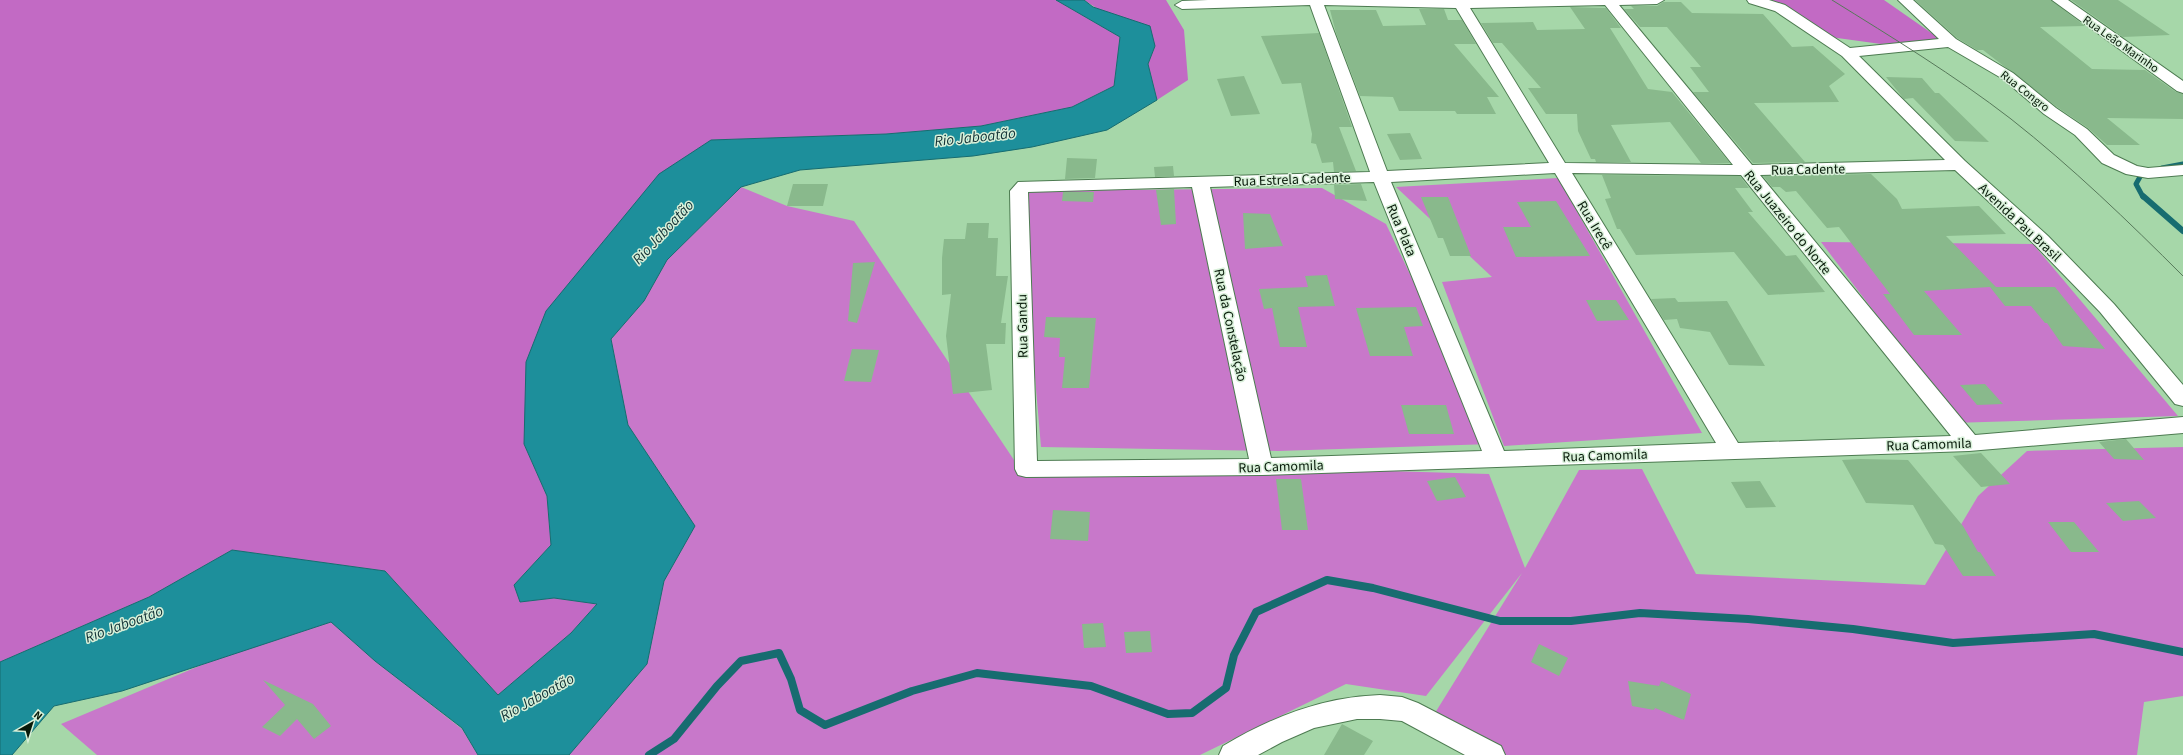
<svg xmlns="http://www.w3.org/2000/svg" width="2183" height="755" viewBox="0 0 2183 755" font-family="'Source Sans 3',sans-serif">
<style>
.green{fill:#c878ca}
.forest{fill:#c26ac4}
.water{fill:#1d8f9b;stroke:#176c70}
.lines{fill:none;stroke-linecap:round;stroke-linejoin:round}
.stream-far2{stroke:#176c70;stroke-width:5}
.stream-far1{stroke:#176c70;stroke-width:6}
.stream{stroke:#176c70;stroke-width:8}
.building{fill:#89b98c}
.street-casing{stroke:#4d7b51;stroke-width:2}
.street{fill:#fff;fill-rule:evenodd}
.tram{stroke:#57795a;stroke-width:1}
.labels{text-anchor:middle;stroke-width:3;stroke-linejoin:round;paint-order:stroke}
.far-street-label{font-size:12px;fill:#081a0a;stroke:#d8f0d9}
.street-label{font-size:14px;fill:#081a0a;stroke:#d8f0d9}
.water-label{font-size:15px;font-style:italic;fill:#123236;stroke:#d8f0d9}
</style>
<rect width="100%" height="100%" fill="#a6d7a9"/>
<path class="green" d="M 1558,178 L 1702,433 L 1504,446 L 1442,282 L 1492,277 L 1396,187 Z
M 741,187 L 787,206 L 854,221 L 1014,460 L 1489,474 L 1525,568 L 1579,470 L 1642,469 L 1696,574 L 1925,585 L 1978,496 L 2027,451 L 2183,447 L 2183,696 L 2144,702 L 2137,755 L 1491,755 L 1430,721 L 1522,573 L 1426,696 L 1346,684 L 1200,755 L 569,755 L 647,664 L 664,581 L 695,526 L 628,425 L 611,339 L 644,301 L 667,260 Z
M 1322,188 L 1386,224 L 1491,444 L 1278,451 L 1041,447 L 1019,191 Z
M 1821,242 L 2033,244 L 2178,416 L 1952,423 L 1882,322 Z
M 331,622 L 375,661 L 462,729 L 478,755 L 97,755 L 61,724 L 223,656 Z"/>
<path class="forest" d="M 0,0 L 1056,0 L 1120,37 L 1114,86 L 1072,107 L 981,126 L 886,134 L 711,140 L 524,444 L 547,496 L 551,545 L 514,585 L 520,602 L 554,598 L 597,604 L 571,633 L 498,695 L 385,571 L 232,550 L 149,597 L 0,662 Z
M 1084,0 L 1166,0 L 1184,30 L 1188,80 L 1157,100 L 1148,64 L 1155,46 Z
M 1767,0 L 1884,0 L 1940,39 L 1881,44 L 1830,37 Z"/>
<path class="water" d="M 1056,0 L 1084,0 L 1093,7 L 1150,26 L 1155,46 L 1148,64 L 1157,100 L 1107,130 L 1032,147 L 973,156 L 800,170 L 741,187 L 667,260 L 644,301 L 611,339 L 628,425 L 695,526 L 664,581 L 647,664 L 569,755 L 478,755 L 462,728 L 375,661 L 331,622 L 122,691 L 54,706 L 12,755 L 0,755 L 0,662 L 149,597 L 232,550 L 385,571 L 498,695 L 571,633 L 597,604 L 554,598 L 520,602 L 514,585 L 551,545 L 547,496 L 524,444 L 526,362 L 546,311 L 659,174 L 711,140 L 886,134 L 981,126 L 1072,107 L 1114,86 L 1120,37 Z"/>
<g class="lines">
<path class="stream-far2" d="M 2162,168 L 2183,164
M 2141,175 L 2136,184 L 2143,197"/>
<path class="stream-far1" d="M 2143,196 L 2183,231"/>
<path class="stream" d="M 649,755 L 674,739 L 717,686 L 741,661 L 779,653 L 791,679 L 800,710 L 825,725 L 912,691 L 977,673 L 1091,686 L 1168,714 L 1192,713 L 1226,688 L 1234,655 L 1256,612 L 1327,580 L 1373,588 L 1500,621 L 1571,621 L 1640,613 L 1748,619 L 1853,629 L 1953,643 L 2094,634 L 2183,652"/>
</g>
<path class="building" d="M 1915,0 L 2051,0 L 2085,26 L 2040,27 L 2092,69 L 2145,70 L 2176,92 L 2183,94 L 2183,119 L 2107,118 L 2140,145 L 2107,145 L 2088,128 L 2057,107 L 1983,50 L 1977,50 L 1957,38 Z
M 2071,0 L 2118,0 L 2170,35 L 2123,37 Z
M 1663,2 L 1681,2 L 1692,13 L 1763,14 L 1792,47 L 1813,46 L 1845,74 L 1829,86 L 1839,102 L 1754,103 L 1805,162 L 1753,163 L 1693,92 L 1709,92 L 1690,67 L 1701,67 L 1667,27 L 1640,27 L 1624,9 L 1634,9 L 1631,6 L 1657,6 Z
M 1570,7 L 1606,8 L 1621,28 L 1610,28 L 1648,89 L 1672,92 L 1730,163 L 1701,163 L 1670,122 L 1611,125 L 1631,162 L 1596,162 L 1595,159 L 1591,159 L 1578,131 L 1577,114 L 1546,114 L 1528,88 L 1541,88 L 1502,43 L 1493,43 L 1481,23 L 1533,22 L 1537,30 L 1585,29 Z
M 1419,9 L 1444,9 L 1448,20 L 1462,20 L 1476,44 L 1454,44 L 1499,97 L 1487,97 L 1496,114 L 1457,114 L 1455,111 L 1399,111 L 1393,97 L 1360,96 L 1336,33 L 1330,10 L 1376,10 L 1383,26 L 1426,25 Z
M 1319,33 L 1352,127 L 1339,127 L 1356,171 L 1334,172 L 1333,162 L 1322,163 L 1316,144 L 1311,143 L 1312,134 L 1301,83 L 1282,84 L 1261,36 Z
M 1244,76 L 1260,114 L 1231,116 L 1217,79 Z
M 1886,77 L 1922,78 L 1935,93 L 1939,93 L 1989,142 L 1955,141 L 1913,98 L 1904,99 Z
M 1410,133 L 1422,159 L 1400,160 L 1387,134 Z
M 1067,158 L 1097,159 L 1095,178 L 1065,179 Z
M 1173,166 L 1174,176 L 1155,177 L 1154,167 Z
M 1871,174 L 1897,199 L 1902,209 L 1979,206 L 2006,234 L 1946,236 L 1996,287 L 2055,287 L 2105,349 L 2063,346 L 2047,323 L 2045,323 L 2031,306 L 2005,306 L 1990,287 L 1924,291 L 1962,335 L 1914,335 L 1883,294 L 1890,294 L 1839,227 L 1827,228 L 1796,191 L 1786,192 L 1780,187 L 1772,187 L 1763,176 Z
M 1602,175 L 1740,176 L 1749,188 L 1735,188 L 1753,212 L 1748,212 L 1786,256 L 1796,255 L 1825,292 L 1768,295 L 1734,252 L 1636,255 L 1620,229 L 1617,229 L 1605,199 L 1611,198 Z
M 793,184 L 828,184 L 823,206 L 787,206 Z
M 1361,184 L 1367,201 L 1335,199 L 1334,185 Z
M 1174,189 L 1176,224 L 1161,225 L 1156,190 Z
M 1063,192 L 1094,192 L 1093,202 L 1062,201 Z
M 1421,197 L 1448,197 L 1471,256 L 1450,256 L 1443,238 L 1438,238 Z
M 1556,201 L 1590,256 L 1516,257 L 1503,227 L 1531,227 L 1517,202 Z
M 1243,213 L 1270,214 L 1283,246 L 1245,249 Z
M 967,223 L 989,223 L 988,238 L 998,238 L 996,276 L 1008,276 L 1001,323 L 1006,323 L 1005,344 L 986,344 L 992,390 L 953,394 L 946,336 L 951,294 L 942,295 L 942,258 L 944,239 L 965,239 Z
M 875,262 L 857,323 L 848,321 L 853,263 Z
M 1327,275 L 1335,306 L 1298,307 L 1307,347 L 1280,347 L 1272,308 L 1264,309 L 1259,289 L 1308,287 L 1305,276 Z
M 1675,298 L 1678,302 L 1727,301 L 1765,366 L 1729,365 L 1710,332 L 1680,328 L 1677,319 L 1664,320 L 1651,299 Z
M 1586,300 L 1616,300 L 1629,320 L 1597,321 Z
M 1416,307 L 1423,326 L 1404,327 L 1413,356 L 1370,356 L 1356,308 Z
M 1046,317 L 1096,318 L 1089,388 L 1062,388 L 1065,357 L 1059,357 L 1060,338 L 1044,337 Z
M 852,349 L 879,350 L 871,382 L 844,381 Z
M 1985,384 L 2003,404 L 1977,405 L 1960,385 Z
M 1401,405 L 1446,405 L 1454,434 L 1409,434 Z
M 2126,439 L 2144,460 L 2114,459 L 2099,442 Z
M 1981,453 L 2010,484 L 1981,487 L 1953,456 Z
M 1860,459 L 1908,460 L 1963,526 L 1978,552 L 1980,552 L 1996,576 L 1963,576 L 1943,545 L 1935,544 L 1913,505 L 1866,503 L 1842,460 Z
M 1455,477 L 1466,497 L 1437,501 L 1427,481 Z
M 1276,479 L 1301,479 L 1308,530 L 1282,530 Z
M 1760,481 L 1776,507 L 1746,508 L 1731,482 Z
M 2139,501 L 2156,518 L 2123,521 L 2106,503 Z
M 1053,510 L 1090,512 L 1088,541 L 1050,539 Z
M 2048,522 L 2074,522 L 2099,552 L 2071,552 Z
M 1103,623 L 1106,647 L 1084,648 L 1082,624 Z
M 1150,631 L 1152,652 L 1126,653 L 1124,632 Z
M 1539,644 L 1568,658 L 1559,676 L 1531,662 Z
M 263,680 L 313,704 L 331,726 L 314,739 L 297,719 L 280,736 L 262,727 L 285,705 Z
M 1628,681 L 1659,686 L 1661,681 L 1691,694 L 1684,720 L 1655,708 L 1654,710 L 1632,706 Z
M 1342,724 L 1373,741 L 1364,755 L 1324,755 Z"/>
<g class="lines">
<defs>
<path id="street" d="M 1208,0 L 1664,0 L 1657,4 L 1619,5 L 1752,165 L 1945,160 L 1842,56 L 1775,11 L 1749,3 L 1747,0 L 1769,0 L 1785,5 L 1850,48 L 1939,39 L 1898,0 L 1913,0 L 1956,39 L 2013,73 L 2056,108 L 2087,129 L 2114,155 L 2137,166 L 2148,168 L 2183,165 L 2183,175 L 2148,178 L 2126,174 L 2102,163 L 2075,135 L 2044,114 L 2003,79 L 1948,47 L 1859,56 L 1965,161 L 2048,236 L 2114,304 L 2183,385 L 2183,406 L 2175,404 L 2100,312 L 2034,244 L 1955,170 L 1760,175 L 1975,435 L 2183,417 L 2183,433 L 1969,451 L 1262,475 L 1026,477 L 1018,475 L 1015,469 L 1010,191 L 1018,182 L 1370,172 L 1310,5 L 1182,9 L 1175,5 L 1182,1 ZM 1324,5 L 1456,8 L 1549,163 L 1387,171 ZM 1605,5 L 1733,165 L 1565,163 L 1470,8 ZM 1555,173 L 1716,443 L 1504,451 L 1391,182 ZM 1572,173 L 1741,175 L 1951,436 L 1738,443 ZM 1374,182 L 1482,451 L 1271,458 L 1210,187 ZM 1192,187 L 1249,459 L 1037,461 L 1028,192 Z
M 2052,0 L 2068,0 L 2183,81 L 2183,93 L 2177,91 Z
M 1380,695 L 1402,697 L 1418,703 L 1501,746 L 1505,755 L 1465,755 L 1402,721 L 1380,719 L 1357,719 L 1314,728 L 1282,742 L 1258,755 L 1219,755 L 1223,746 C 1272,717 1322,697 1380,695 Z"/>
</defs>
<use href="#street" class="street-casing"/>
<use href="#street" class="street"/>
<path class="tram" d="M 1832,0 C 1893,38 1954,75 2011,119 C 2072,167 2128,221 2183,276"/>
</g>
<g class="labels">
<g class="far-street-label">
<text transform="translate(2121 44) rotate(35)" y="4">Rua Leão Marinho</text>
<text transform="translate(2025 91) rotate(38)" y="4">Rua Congro</text>
</g>
<g class="street-label">
<text transform="translate(1808 169) rotate(-1)" y="5">Rua Cadente</text>
<text transform="translate(1292 179) rotate(-2)" y="5">Rua Estrela Cadente</text>
<text transform="translate(1788 222) rotate(51)" y="5">Rua Juazeiro do Norte</text>
<text transform="translate(2020 222) rotate(43)" y="5">Avenida Pau Brasil</text>
<text transform="translate(1595 225) rotate(59)" y="5">Rua Irecê</text>
<text transform="translate(1402 230) rotate(67)" y="5">Rua Plata</text>
<text transform="translate(1231 325) rotate(78)" y="5">Rua da Constelação</text>
<text transform="translate(1022 326) rotate(-91)" y="5">Rua Gandu</text>
<text transform="translate(1929 444) rotate(-2)" y="5">Rua Camomila</text>
<text transform="translate(1605 455) rotate(-2)" y="5">Rua Camomila</text>
<text transform="translate(1281 466) rotate(-2)" y="5">Rua Camomila</text>
</g>
<g class="water-label">
<text transform="translate(975 137) rotate(-6)" y="5">Rio Jaboatão</text>
<text transform="translate(663 232) rotate(-47)" y="5">Rio Jaboatão</text>
<text transform="translate(124 624) rotate(-20)" y="5">Rio Jaboatão</text>
<text transform="translate(537 697) rotate(-29)" y="5">Rio Jaboatão</text>
</g>
</g>
<g transform="translate(32 723) rotate(39)" stroke="#d8f0d9" stroke-width="3" paint-order="stroke">
<path d="M0-3L7 15L0 10L-7 15Z" fill="#081a0a"/>
<text y="-6" font-size="11" font-weight="bold" text-anchor="middle" fill="#081a0a">N</text>
</g>
</svg>
